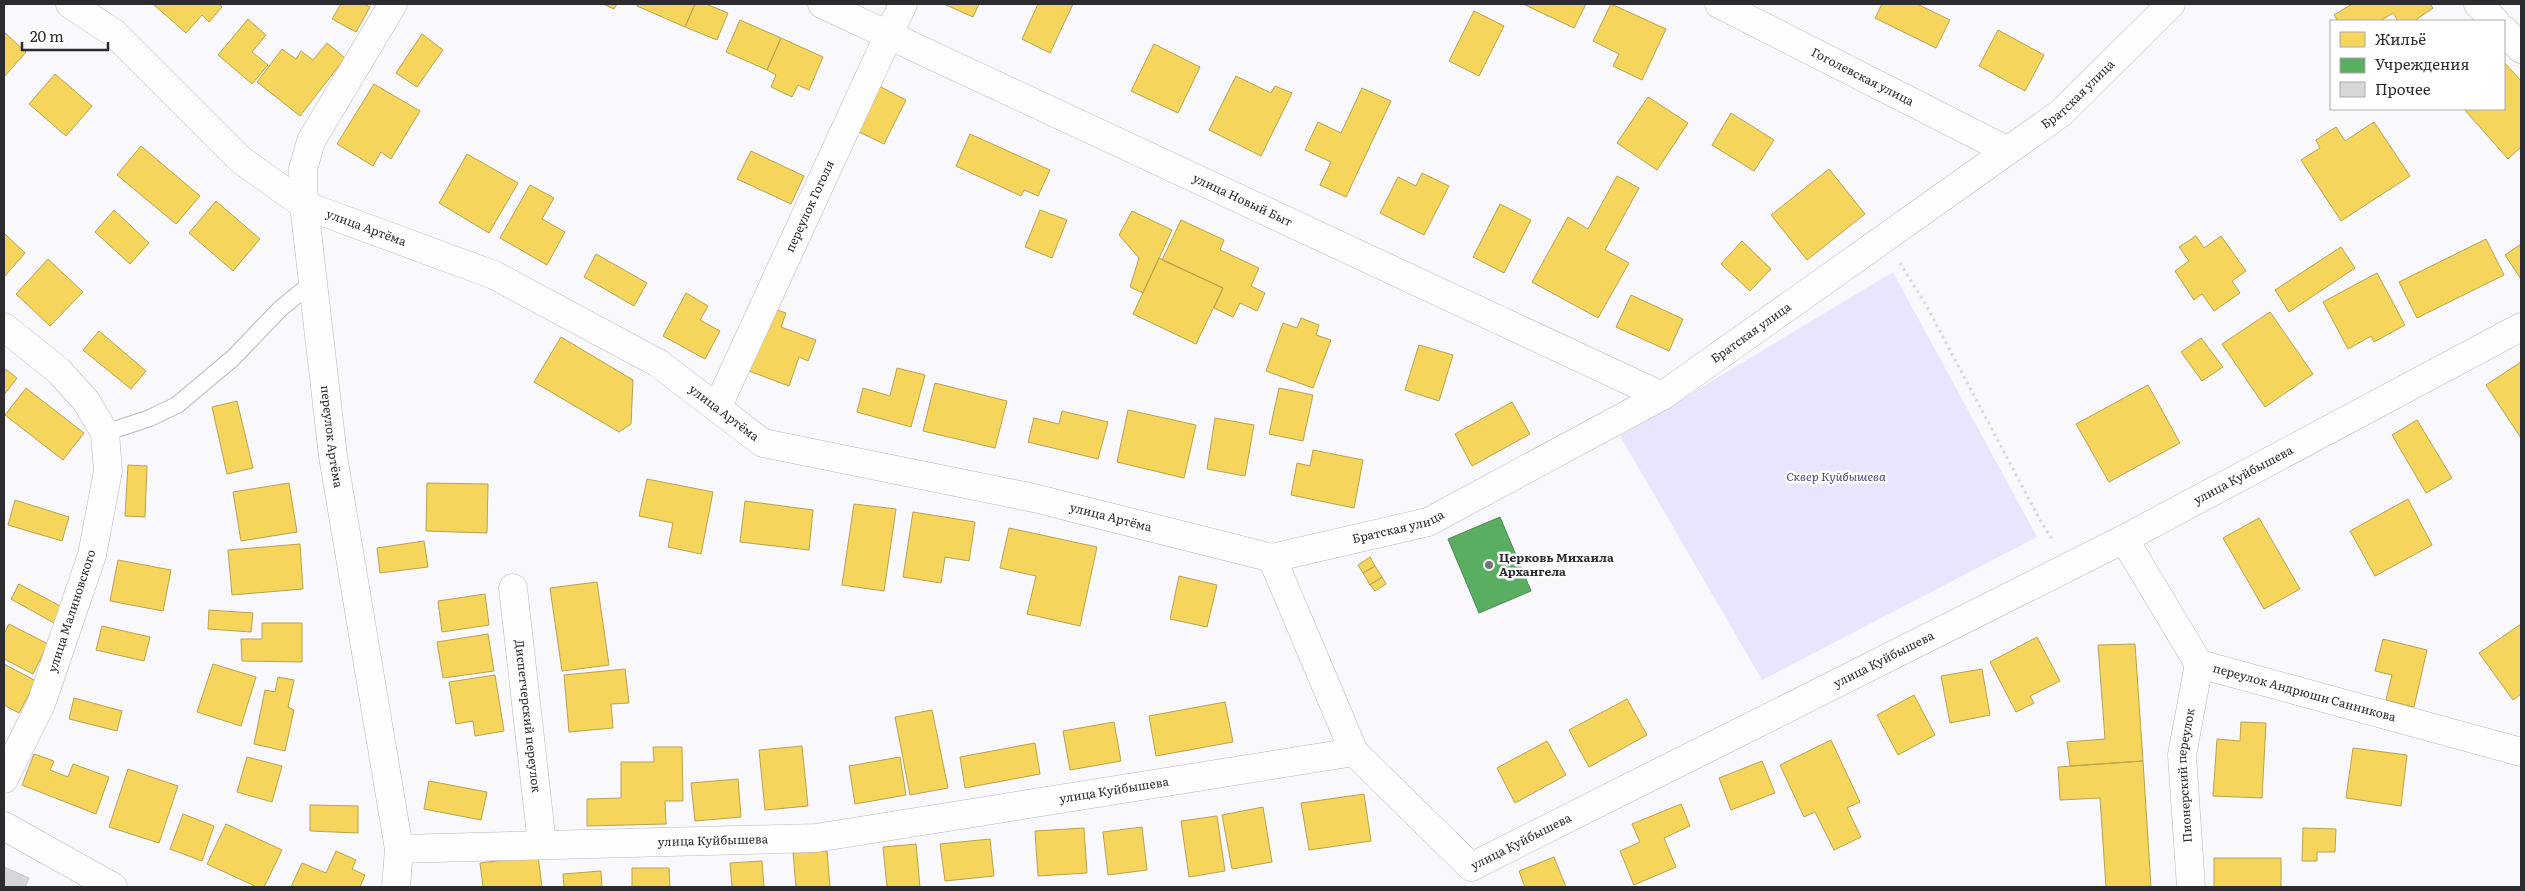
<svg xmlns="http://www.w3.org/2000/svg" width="2525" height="891" viewBox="0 0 2525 891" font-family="Literata,serif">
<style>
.green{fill:#e7e6fe}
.homes{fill:#f6d55c;stroke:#b9a24f}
.public{fill:#5aae61;stroke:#4c8752}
.building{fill:#d7d7db;stroke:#c5c5c9}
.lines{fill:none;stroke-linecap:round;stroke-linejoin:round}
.service-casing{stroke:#b8b7bb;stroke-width:18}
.minor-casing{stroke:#b8b7bb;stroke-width:29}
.tertiary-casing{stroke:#b8b7bb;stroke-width:29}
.path{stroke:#d8d8d9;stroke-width:3;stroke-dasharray:2.5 4;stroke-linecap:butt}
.service{stroke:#fefeff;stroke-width:16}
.minor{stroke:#fefeff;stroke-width:28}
.tertiary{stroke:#fefeff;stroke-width:28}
.poi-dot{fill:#747478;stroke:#fff;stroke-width:2}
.labels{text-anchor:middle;stroke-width:5;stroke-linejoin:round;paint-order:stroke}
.street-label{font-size:12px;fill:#2c2c30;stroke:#fff}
.park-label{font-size:12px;font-style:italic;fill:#4e4686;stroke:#fff}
.poi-label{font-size:12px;font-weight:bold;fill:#2c2c30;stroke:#fff;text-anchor:start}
</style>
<rect width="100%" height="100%" fill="#f9f9fd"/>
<path class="green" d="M 1893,272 L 2037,537 L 1762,680 L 1620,436 Z"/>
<path class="homes" d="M 153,4 L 218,4 L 222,7 L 209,22 L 202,15 L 186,33 Z
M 341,4 L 364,4 L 370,7 L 356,32 L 332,19 Z
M 603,4 L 617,4 L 614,9 Z
M 638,4 L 695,4 L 685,27 L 637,6 Z
M 695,4 L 706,4 L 728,13 L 717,40 L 685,27 Z
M 944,4 L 979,4 L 973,17 Z
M 1038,4 L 1073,4 L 1050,53 L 1022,39 Z
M 1523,4 L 1586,4 L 1574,28 Z
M 1611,4 L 1666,29 L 1642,80 L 1613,66 L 1619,54 L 1593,41 Z
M 1882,4 L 1917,4 L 1950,20 L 1936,48 L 1875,18 Z
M 2352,4 L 2430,4 L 2433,8 L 2414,21 L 2398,21 L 2393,13 L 2380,21 L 2338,21 L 2334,15 Z
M 1474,11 L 1504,26 L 1479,76 L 1449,61 Z
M 248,19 L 266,35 L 252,52 L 268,65 L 252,84 L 218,55 Z
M 740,20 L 781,38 L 767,70 L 726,52 Z
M 1998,30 L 2044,55 L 2025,91 L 1979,66 Z
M 4,32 L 26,52 L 4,77 Z
M 422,34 L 443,50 L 417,87 L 396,73 Z
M 781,38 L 823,57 L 809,90 L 798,85 L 792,97 L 771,87 L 776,75 L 767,70 Z
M 327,43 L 345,58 L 300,116 L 257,82 L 282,49 L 296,59 L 301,51 L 313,60 Z
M 1154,44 L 1200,67 L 1178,113 L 1131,91 Z
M 2504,62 L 2521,81 L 2521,147 L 2508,159 L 2464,109 L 2504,109 Z
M 55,74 L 92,106 L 66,136 L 29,104 Z
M 1236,76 L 1271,93 L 1275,86 L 1292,93 L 1261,156 L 1209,130 Z
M 374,84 L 420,111 L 391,159 L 381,152 L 373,166 L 337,144 Z
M 879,86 L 906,100 L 884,144 L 857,131 Z
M 1362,88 L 1391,101 L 1346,197 L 1320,185 L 1331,162 L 1305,150 L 1318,122 L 1341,133 Z
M 1648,97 L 1688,123 L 1657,170 L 1617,143 Z
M 1731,113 L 1774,140 L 1754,171 L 1712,145 Z
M 2374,122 L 2410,176 L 2341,221 L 2301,160 L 2320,148 L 2316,140 L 2336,127 L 2345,141 Z
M 970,134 L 1050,170 L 1038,196 L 1024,190 L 1021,196 L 956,166 Z
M 141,146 L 200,196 L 176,224 L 117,175 Z
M 751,151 L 804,176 L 791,204 L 737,179 Z
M 467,154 L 518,183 L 489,233 L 439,203 Z
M 1829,169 L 1865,214 L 1807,260 L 1771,215 Z
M 1422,173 L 1449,186 L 1424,235 L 1380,213 L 1398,177 L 1416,186 Z
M 1617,176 L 1639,188 L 1605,250 L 1629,263 L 1598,318 L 1532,282 L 1568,217 L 1588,229 Z
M 530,185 L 554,198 L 542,219 L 565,232 L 547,265 L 500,238 Z
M 216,201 L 260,239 L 233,271 L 189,233 Z
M 1500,204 L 1531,220 L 1504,273 L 1473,257 Z
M 114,210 L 149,243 L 130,264 L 95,232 Z
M 1040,210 L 1067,220 L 1052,258 L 1025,247 Z
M 1132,211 L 1172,230 L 1143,293 L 1130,287 L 1139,258 L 1119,235 Z
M 1181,220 L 1224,240 L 1220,250 L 1259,268 L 1251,286 L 1265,293 L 1257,311 L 1240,303 L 1233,317 L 1214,308 L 1223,288 L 1162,260 Z
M 4,233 L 25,253 L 4,277 Z
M 2196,236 L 2204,248 L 2221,236 L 2246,271 L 2232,281 L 2240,293 L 2214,311 L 2202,294 L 2194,300 L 2175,271 L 2189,261 L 2179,247 Z
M 2486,239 L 2504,275 L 2417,318 L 2399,282 Z
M 1742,241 L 1771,269 L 1750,291 L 1721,264 Z
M 2521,244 L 2521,279 L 2505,255 Z
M 2341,247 L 2355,268 L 2289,312 L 2275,290 Z
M 596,254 L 647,283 L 634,306 L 584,277 Z
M 1159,258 L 1223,288 L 1196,344 L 1133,314 Z
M 48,259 L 83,292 L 50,326 L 16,294 Z
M 2377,273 L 2405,325 L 2374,342 L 2371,336 L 2348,349 L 2323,302 Z
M 686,293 L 708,306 L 700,320 L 720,331 L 705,359 L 663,336 Z
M 1631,295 L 1683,319 L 1669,351 L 1616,327 Z
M 772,308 L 786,313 L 781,327 L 816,340 L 808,361 L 799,357 L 789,386 L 749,371 Z
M 2270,312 L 2313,374 L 2265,407 L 2222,344 Z
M 1301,318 L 1319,325 L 1316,335 L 1331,340 L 1313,388 L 1266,371 L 1283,323 L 1297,328 Z
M 99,331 L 146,371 L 131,389 L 83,350 Z
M 561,337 L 633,380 L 631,424 L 619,432 L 534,382 Z
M 2201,338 L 2223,367 L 2202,381 L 2181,352 Z
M 1419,345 L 1453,355 L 1439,401 L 1405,390 Z
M 2521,362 L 2521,438 L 2486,385 Z
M 4,368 L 17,378 L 4,395 Z
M 897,368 L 925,375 L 911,427 L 857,412 L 863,388 L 890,396 Z
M 935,383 L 1007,401 L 995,448 L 923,431 Z
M 2148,385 L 2180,443 L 2109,482 L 2076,424 Z
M 26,388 L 84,433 L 63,460 L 5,415 Z
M 1279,388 L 1313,395 L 1303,441 L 1269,434 Z
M 237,401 L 253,468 L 227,474 L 212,407 Z
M 1512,402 L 1530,434 L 1472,466 L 1455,434 Z
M 1128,410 L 1196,425 L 1184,478 L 1117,462 Z
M 1062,411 L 1108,422 L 1098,459 L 1028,442 L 1034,418 L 1059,424 Z
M 1215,418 L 1254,425 L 1245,476 L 1207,469 Z
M 2417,420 L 2452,478 L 2426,493 L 2392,435 Z
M 1313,450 L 1363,460 L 1354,508 L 1291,495 L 1297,463 L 1310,466 Z
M 128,465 L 147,466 L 145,517 L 125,516 Z
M 647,479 L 713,492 L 701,554 L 668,547 L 673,523 L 639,516 Z
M 289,483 L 297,532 L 241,541 L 233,492 Z
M 427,483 L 488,484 L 487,533 L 426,531 Z
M 2408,499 L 2432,545 L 2375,576 L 2350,531 Z
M 15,500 L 69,517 L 62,541 L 8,525 Z
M 745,501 L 813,510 L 809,550 L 740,542 Z
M 854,504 L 896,509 L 884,591 L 842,585 Z
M 913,512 L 975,522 L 969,561 L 945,557 L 941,583 L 903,577 Z
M 2259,518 L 2300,589 L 2264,609 L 2223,538 Z
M 1009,528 L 1097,547 L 1080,626 L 1027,614 L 1036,576 L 1000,568 Z
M 424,541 L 428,567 L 380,573 L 377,548 Z
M 300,544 L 303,589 L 232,595 L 228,550 Z
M 1370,557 L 1375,566 L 1363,573 L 1358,565 Z
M 118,560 L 171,570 L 163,611 L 110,601 Z
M 1375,566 L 1382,577 L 1370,585 L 1363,573 Z
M 1179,576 L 1217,585 L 1207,627 L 1170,619 Z
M 1382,577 L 1386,584 L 1375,591 L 1370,585 Z
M 597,582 L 609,665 L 562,671 L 550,588 Z
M 19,584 L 62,607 L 54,623 L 11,599 Z
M 485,594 L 489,625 L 442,632 L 438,601 Z
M 209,610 L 253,613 L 251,632 L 208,629 Z
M 262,623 L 302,623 L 302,662 L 242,661 L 241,639 L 262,639 Z
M 9,624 L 48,644 L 33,674 L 4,659 L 4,634 Z
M 2521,624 L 2521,694 L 2513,700 L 2479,653 Z
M 102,626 L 150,637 L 144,661 L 96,650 Z
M 488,634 L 494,671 L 443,678 L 437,642 Z
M 2037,637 L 2060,681 L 2030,696 L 2034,703 L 2016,712 L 1990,662 Z
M 2383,639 L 2427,650 L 2414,707 L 2386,700 L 2392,675 L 2375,671 Z
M 2135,644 L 2143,761 L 2070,766 L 2067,742 L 2105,739 L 2098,645 Z
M 4,664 L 36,681 L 19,713 L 4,705 Z
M 213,664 L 256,677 L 241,726 L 197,712 Z
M 625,669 L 629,703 L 611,704 L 613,728 L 569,732 L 564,675 Z
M 1982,669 L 1990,715 L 1950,723 L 1941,676 Z
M 495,675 L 504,731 L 475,736 L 473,721 L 456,724 L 449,682 Z
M 278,677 L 294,680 L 288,707 L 294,710 L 285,751 L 254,744 L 265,690 L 275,692 Z
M 1914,695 L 1935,735 L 1898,755 L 1877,715 Z
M 74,698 L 122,711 L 117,731 L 69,719 Z
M 1627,699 L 1647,735 L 1589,767 L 1569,730 Z
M 1225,702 L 1233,742 L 1156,756 L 1149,716 Z
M 932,710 L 948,788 L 910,795 L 895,717 Z
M 1114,722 L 1121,761 L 1070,770 L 1063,731 Z
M 2241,722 L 2266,723 L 2262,798 L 2213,796 L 2217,739 L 2240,741 Z
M 1831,740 L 1860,802 L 1847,808 L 1861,837 L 1834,850 L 1815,812 L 1804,817 L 1780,765 Z
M 1547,741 L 1566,775 L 1515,803 L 1497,768 Z
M 1035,743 L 1040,774 L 965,788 L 960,757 Z
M 802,746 L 808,806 L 765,810 L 759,750 Z
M 653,747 L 682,747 L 683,801 L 665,801 L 666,824 L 587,826 L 587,799 L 621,798 L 621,762 L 654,762 Z
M 2353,748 L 2407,755 L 2401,806 L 2346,798 Z
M 34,754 L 54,761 L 50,770 L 68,777 L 73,764 L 109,777 L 96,814 L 22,785 Z
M 247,757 L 282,766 L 272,802 L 237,792 Z
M 900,757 L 906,795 L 855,804 L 849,766 Z
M 1762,761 L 1775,793 L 1731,810 L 1719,778 Z
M 2143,761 L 2151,887 L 2106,887 L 2100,798 L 2060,800 L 2058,767 Z
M 128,769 L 178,786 L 159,843 L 109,827 Z
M 738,779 L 741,817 L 695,821 L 691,783 Z
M 429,781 L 487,792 L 481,820 L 424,809 Z
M 1364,794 L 1371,841 L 1309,850 L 1301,803 Z
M 1681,804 L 1690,826 L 1664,838 L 1676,867 L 1634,885 L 1620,851 L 1640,842 L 1632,824 Z
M 310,805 L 358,806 L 358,833 L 310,831 Z
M 1263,807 L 1272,862 L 1232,869 L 1222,815 Z
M 183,814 L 214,826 L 202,861 L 170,849 Z
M 1217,816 L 1225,871 L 1189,877 L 1181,821 Z
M 226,824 L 282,850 L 264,887 L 257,887 L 207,864 Z
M 1142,827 L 1147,870 L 1108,875 L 1103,832 Z
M 1084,828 L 1087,873 L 1038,876 L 1035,831 Z
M 2303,828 L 2336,829 L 2335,852 L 2317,852 L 2317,861 L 2302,861 Z
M 990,839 L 994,876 L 945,881 L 940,844 Z
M 916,844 L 920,887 L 887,887 L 883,847 Z
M 336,851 L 356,860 L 352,869 L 365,875 L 360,887 L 291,887 L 302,863 L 326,873 Z
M 827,851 L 830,887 L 796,887 L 793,853 Z
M 538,856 L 542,887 L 483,887 L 480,863 Z
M 1554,857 L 1566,887 L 1525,887 L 1519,871 Z
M 2214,858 L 2281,858 L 2281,887 L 2214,887 Z
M 762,861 L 764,887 L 732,887 L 730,863 Z
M 632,868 L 669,868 L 670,887 L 632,887 Z
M 601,871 L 602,887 L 564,887 L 563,874 Z"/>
<path class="public" d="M 1500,517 L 1531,591 L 1479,613 L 1448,539 Z"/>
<path class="building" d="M 4,867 L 29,878 L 25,887 L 4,887 Z"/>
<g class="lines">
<defs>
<path id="service" d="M 105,433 L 150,418 L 177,405 L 233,358 L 280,309 L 313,282"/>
<g id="minor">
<path id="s1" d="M 70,4 L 114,33 L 241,160 L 304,205 L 494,275 L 658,363 L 763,443 L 1034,498 L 1272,558 L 1354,752"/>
<path id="s2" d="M 822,4 L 1662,396"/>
<path id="s3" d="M 1719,4 L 2006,150"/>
<path d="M 2478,4 L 2495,21"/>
<path d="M 2504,30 L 2521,49"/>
<path d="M 4,327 L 59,371 L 86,401 L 105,433 L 108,471 L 92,555 L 41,704 L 4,779"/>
<path id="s4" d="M 717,408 L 903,4"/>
<path id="s5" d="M 2124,539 L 2199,664 L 2521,752"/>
<path id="s6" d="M 1272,558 L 1428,522 L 1662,396 L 2061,113 L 2171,4"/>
<path id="s7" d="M 513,588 L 542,844"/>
<path d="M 4,826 L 113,887"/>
<path id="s8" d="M 399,849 L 816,838 L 1354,752 L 1471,867 L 2124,539 L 2521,327"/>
<path id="s9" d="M 2191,887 L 2182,755 L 2199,664"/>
</g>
<g id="tertiary">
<path id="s10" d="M 393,4 L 311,141 L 303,169 L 304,205 L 333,456 L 399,849 L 396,887"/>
</g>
</defs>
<use href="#service" class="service-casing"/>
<use href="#minor" class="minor-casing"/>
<use href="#tertiary" class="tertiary-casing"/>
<path class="path" d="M 1900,263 L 1926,305 L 2040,520 L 2054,542"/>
<use href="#service" class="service"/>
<use href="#minor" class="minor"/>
<use href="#tertiary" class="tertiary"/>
</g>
<circle class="poi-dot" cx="1489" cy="565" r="5"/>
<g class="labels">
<g class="street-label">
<text dy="4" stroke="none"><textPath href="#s3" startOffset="161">Гоголевская улица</textPath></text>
<text dy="4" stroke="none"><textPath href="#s6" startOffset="940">Братская улица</textPath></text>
<text dy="4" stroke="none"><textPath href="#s2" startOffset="464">улица Новый Быт</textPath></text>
<text dy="4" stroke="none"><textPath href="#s4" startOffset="222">переулок Гоголя</textPath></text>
<text dy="4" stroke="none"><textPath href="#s1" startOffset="376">улица Артёма</textPath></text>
<text dy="4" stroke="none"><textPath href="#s6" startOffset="535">Братская улица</textPath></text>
<text dy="4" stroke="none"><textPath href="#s1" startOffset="781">улица Артёма</textPath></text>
<text dy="4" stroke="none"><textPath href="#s10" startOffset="458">переулок Артёма</textPath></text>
<text dy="4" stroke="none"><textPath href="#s8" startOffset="1992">улица Куйбышева</textPath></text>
<text dy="4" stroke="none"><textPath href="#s1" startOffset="1186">улица Артёма</textPath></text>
<text dy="4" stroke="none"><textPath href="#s6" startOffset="130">Братская улица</textPath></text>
<text transform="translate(72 611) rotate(-72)" y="4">улица Малиновского</text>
<text dy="4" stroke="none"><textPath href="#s8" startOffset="1588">улица Куйбышева</textPath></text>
<text dy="4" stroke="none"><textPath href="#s5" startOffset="255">переулок Андрюши Санникова</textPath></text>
<text dy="4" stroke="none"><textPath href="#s7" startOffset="129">Диспетчерский переулок</textPath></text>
<text dy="4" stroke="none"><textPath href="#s9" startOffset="112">Пионерский переулок</textPath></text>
<text dy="4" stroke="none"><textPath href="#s8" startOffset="719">улица Куйбышева</textPath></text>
<text dy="4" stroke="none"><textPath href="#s8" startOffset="1182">улица Куйбышева</textPath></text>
<text dy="4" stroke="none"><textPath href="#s8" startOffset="314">улица Куйбышева</textPath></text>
</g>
<g class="park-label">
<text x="1836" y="481">Сквер Куйбышева</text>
</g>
<g class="poi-label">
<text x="1499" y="562">Церковь Михаила<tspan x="1499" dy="14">Архангела</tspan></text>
</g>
</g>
<rect width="2525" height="891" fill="none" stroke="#2c2c30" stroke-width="10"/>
<rect x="2330" y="20" width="175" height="90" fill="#ffffff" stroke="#ababac"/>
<rect x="2340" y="32" width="25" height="15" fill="#f6d55c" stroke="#ababac"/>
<text x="2375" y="45" font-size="15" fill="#2c2c30">Жильё</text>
<rect x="2340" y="58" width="25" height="15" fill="#5aae61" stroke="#ababac"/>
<text x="2375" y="70" font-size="15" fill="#2c2c30">Учреждения</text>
<rect x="2340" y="82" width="25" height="15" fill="#d7d7db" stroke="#ababac"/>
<text x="2375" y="95" font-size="15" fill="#2c2c30">Прочее</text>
<path d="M22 42v8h86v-8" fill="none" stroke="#2c2c30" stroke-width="2.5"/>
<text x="30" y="42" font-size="15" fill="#2c2c30" stroke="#ffffff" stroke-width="4" paint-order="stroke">20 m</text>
</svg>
